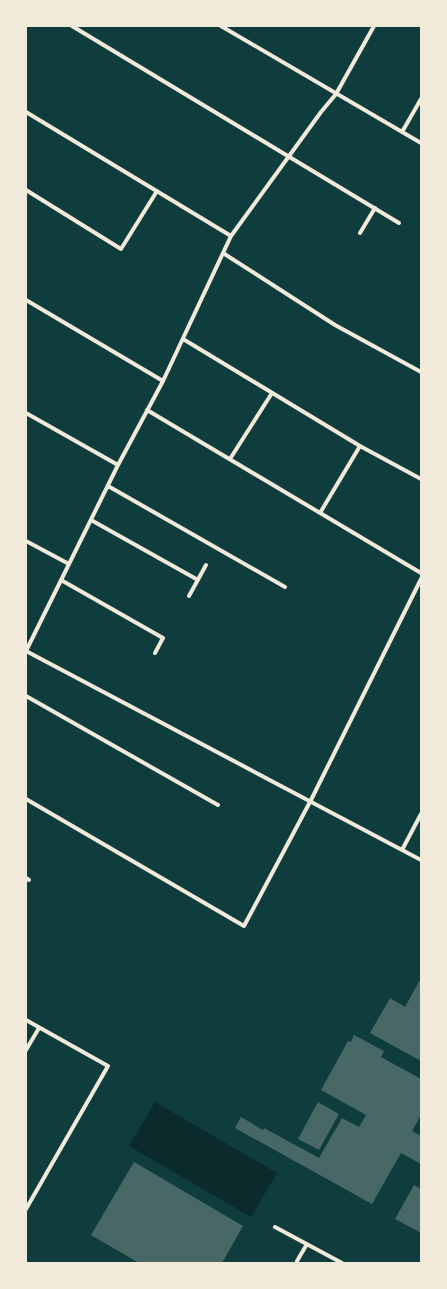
<svg xmlns="http://www.w3.org/2000/svg" width="447" height="1289" viewBox="0 0 447 1289" font-family="Figtree,sans-serif">
<style>
.water{fill:#0a2a2b}
.building{fill:#486865}
.lines{fill:none;stroke-linecap:round;stroke-linejoin:round}
.minor{stroke:#f1e9da;stroke-width:4}
</style>
<rect width="100%" height="100%" fill="#0f3d3e"/>
<path class="water" d="M 155,1102 L 277,1173 L 251,1217 L 129,1146 Z"/>
<path class="building" d="M 421,978 L 421,1061 L 370,1033 L 390,998 L 405,1007 Z
M 354,1035 L 384,1051 L 381,1057 L 421,1079 L 421,1115 L 412,1131 L 421,1136 L 421,1164 L 401,1153 L 372,1204 L 235,1128 L 241,1117 L 263,1130 L 264,1128 L 319,1158 L 342,1118 L 359,1127 L 366,1115 L 321,1090 L 348,1041 L 351,1042 Z
M 318,1102 L 339,1114 L 319,1150 L 298,1139 Z
M 134,1162 L 243,1226 L 222,1263 L 139,1263 L 91,1235 Z
M 414,1185 L 421,1189 L 421,1233 L 395,1219 Z"/>
<g class="lines">
<path class="minor" d="M 72,26 L 399,223
M 221,26 L 421,143
M 26,112 L 231,236
M 402,132 L 421,99
M 26,190 L 121,249 L 157,191
M 360,233 L 375,208
M 223,253 L 335,325 L 421,372
M 26,300 L 163,381
M 183,339 L 360,446 L 421,479
M 147,410 L 421,573
M 26,413 L 118,465
M 230,459 L 272,393
M 108,486 L 285,587
M 320,513 L 360,446
M 91,520 L 198,580
M 26,541 L 69,564
M 61,580 L 163,638 L 155,653
M 189,596 L 206,565
M 26,651 L 118,465 L 163,381 L 231,236 L 321,112 L 336,94 L 374,26
M 26,651 L 421,860
M 26,696 L 218,805
M 26,799 L 244,926 L 311,800 L 421,579
M 402,850 L 421,814
M 26,878 L 29,880
M 26,1020 L 108,1066 L 26,1209
M 26,1050 L 39,1028
M 275,1227 L 342,1263
M 297,1261 L 307,1244"/>
</g>
<rect width="447" height="1289" fill="none" stroke="#f1e9da" stroke-width="54"/>
</svg>
